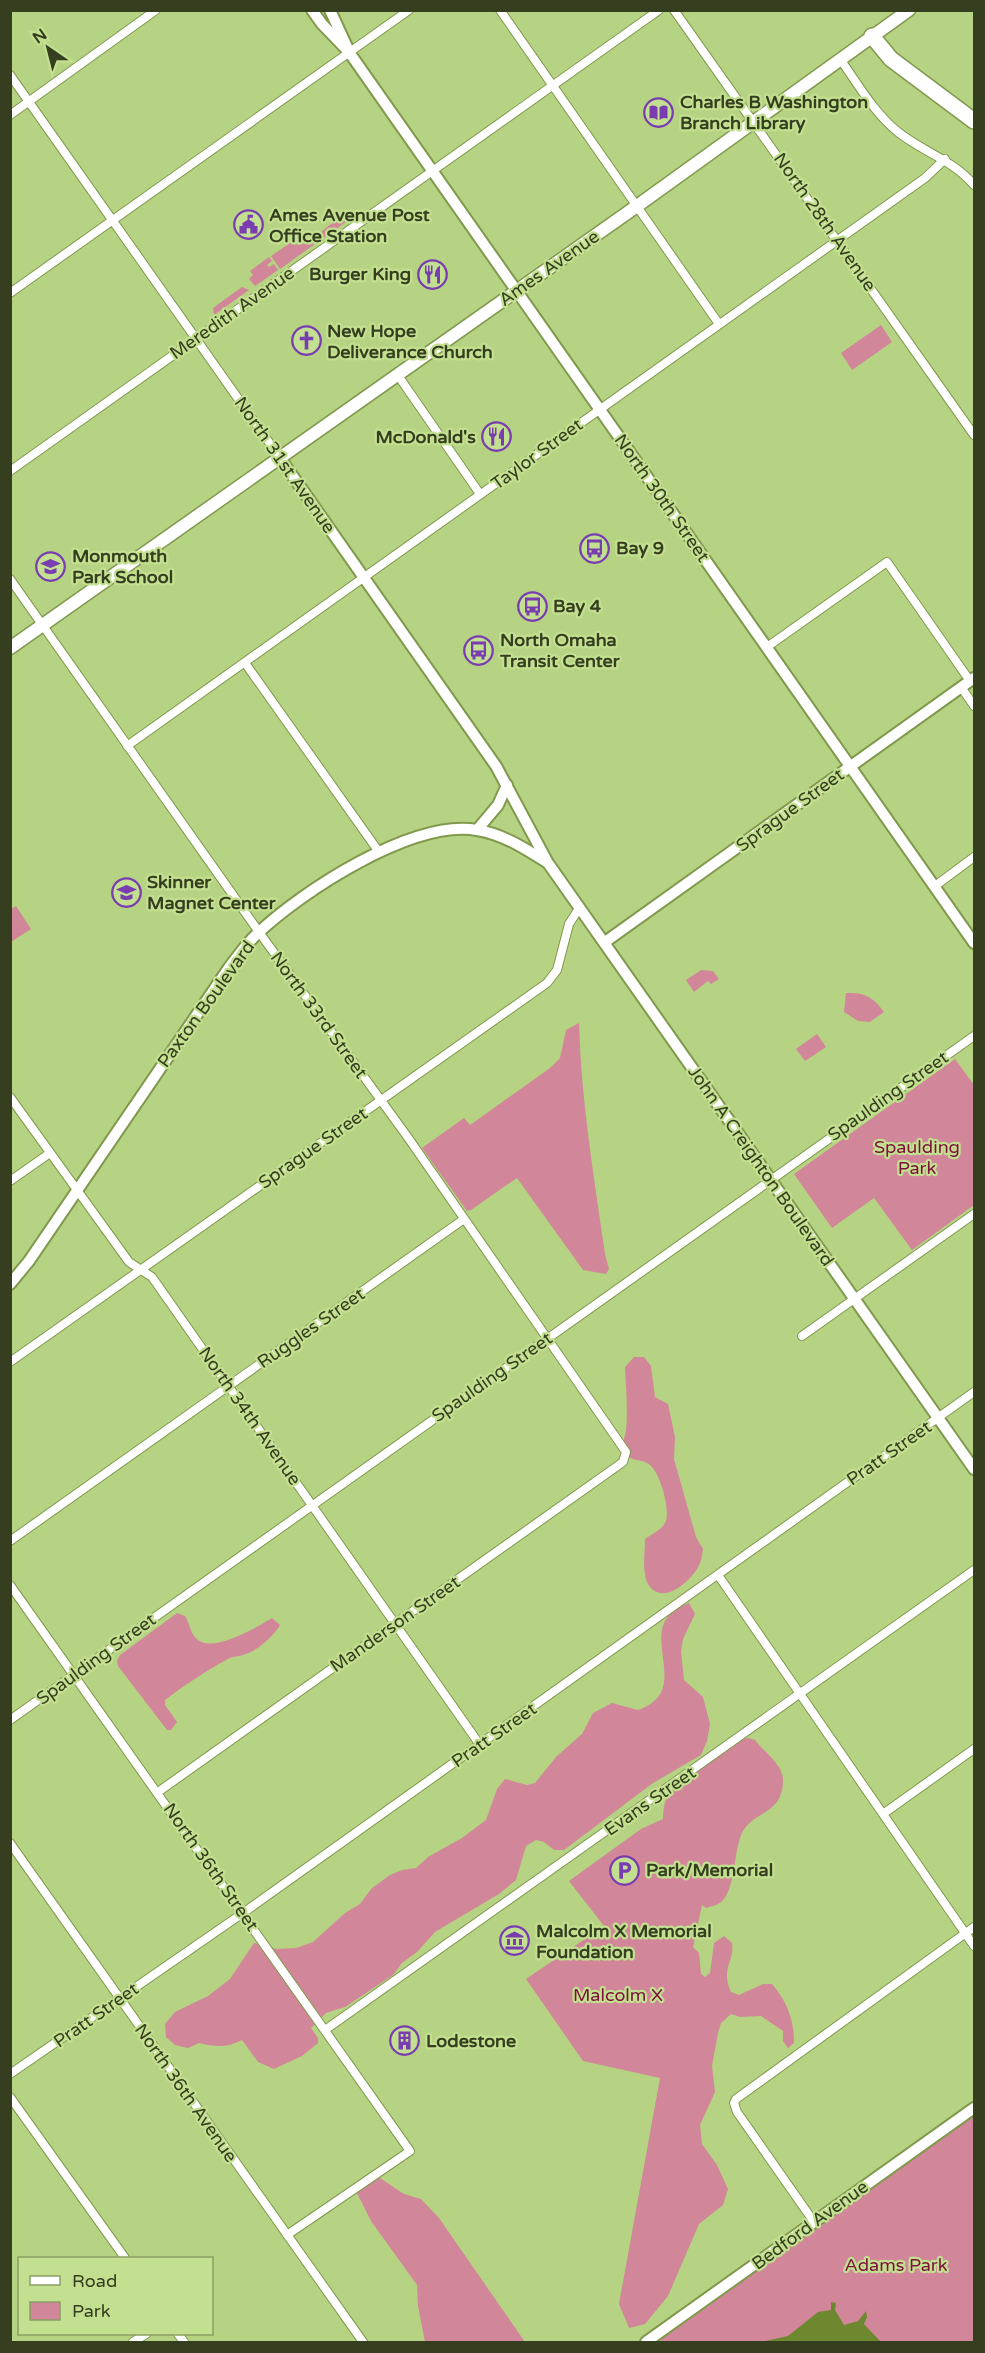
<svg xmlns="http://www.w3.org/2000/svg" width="985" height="2353" viewBox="0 0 985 2353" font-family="'Varela Round',sans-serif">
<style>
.green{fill:#d18799}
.water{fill:#6d882e}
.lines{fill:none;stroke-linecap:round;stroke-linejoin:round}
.minor-casing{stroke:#80994d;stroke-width:10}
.tertiary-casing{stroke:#80994d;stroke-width:14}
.secondary-casing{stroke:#80994d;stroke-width:14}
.primary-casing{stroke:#80994d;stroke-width:15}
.motorway-casing{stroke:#80994d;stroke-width:18}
.minor{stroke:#fff;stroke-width:8}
.tertiary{stroke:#fff;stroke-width:10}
.secondary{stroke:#fff;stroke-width:10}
.primary{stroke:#fff;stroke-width:12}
.motorway{stroke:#fff;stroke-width:15}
.labels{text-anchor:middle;stroke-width:4.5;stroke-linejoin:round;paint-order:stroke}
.poi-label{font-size:18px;font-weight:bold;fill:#353f1f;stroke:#c3df90;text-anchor:start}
.street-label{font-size:18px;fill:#353f1f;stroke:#c3df90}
.park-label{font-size:18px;fill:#7e103b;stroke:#c3df90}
</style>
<rect width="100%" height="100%" fill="#b6d283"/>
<path class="green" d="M 344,217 L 350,219 L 280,269 L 271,256 L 290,243 C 310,251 326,222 344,217 Z
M 269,257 L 272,261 L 267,265 L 269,267 L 274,264 L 278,270 L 255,286 L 249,279 L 253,275 L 250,271 Z
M 242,287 L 249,290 L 214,315 L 213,308 Z
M 881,325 L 892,342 L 852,370 L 841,353 Z
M 16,906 L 31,929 L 11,942 L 11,909 Z
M 701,970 L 713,971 L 719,979 L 711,984 L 708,981 L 694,992 L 686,980 Z
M 846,993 C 865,992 873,997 884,1012 L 870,1022 L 858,1021 L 844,1012 Z
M 579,1023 C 581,1100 594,1177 605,1254 L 609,1269 L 606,1274 L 583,1270 L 517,1178 L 471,1210 L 467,1211 L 422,1148 L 464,1118 L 470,1125 L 550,1068 L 560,1058 L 566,1030 Z
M 817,1034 L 826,1047 L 805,1061 L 796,1049 Z
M 955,1059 L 974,1085 L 974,1205 L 912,1250 L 874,1198 L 832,1228 L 794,1174 Z
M 634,1357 L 644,1357 L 651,1366 L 655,1397 L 668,1404 L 675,1437 L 674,1459 L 696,1537 L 703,1549 C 702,1554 702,1559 700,1563 C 693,1581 660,1609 647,1582 C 642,1570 645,1552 645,1539 C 652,1534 663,1529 666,1521 C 670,1508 660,1473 650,1465 C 639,1456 628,1466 624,1445 C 623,1440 625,1436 626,1431 C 628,1410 626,1388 625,1367 Z
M 689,1603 L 695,1614 L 683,1639 L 681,1651 L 684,1680 L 703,1697 L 710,1724 L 707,1741 L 701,1755 L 653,1783 L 564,1850 L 554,1850 L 544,1842 L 536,1840 L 526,1846 L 516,1880 L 499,1894 L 435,1932 L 417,1952 L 402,1963 L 393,1975 L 345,2007 L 326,2013 L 311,2028 L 318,2038 L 318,2043 L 302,2056 L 274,2069 L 258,2062 L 242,2040 C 227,2048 215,2047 199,2043 L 188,2048 L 175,2045 L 166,2037 L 165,2024 L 175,2012 L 208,1996 L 230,1979 L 254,1943 L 276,1949 L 296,1948 L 313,1942 L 345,1913 L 360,1904 L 372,1888 L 390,1875 L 402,1870 L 416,1868 L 428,1857 L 462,1838 L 486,1820 L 497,1789 L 505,1779 L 527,1785 L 535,1783 L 556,1757 L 582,1734 L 593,1713 L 612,1703 L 638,1710 C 690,1692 645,1643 669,1615 C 673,1609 682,1606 689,1603 Z
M 177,1613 L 185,1616 C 190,1624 190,1634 198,1640 C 214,1653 257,1627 272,1618 L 280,1625 C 273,1637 257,1651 243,1655 C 237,1657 232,1656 226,1660 C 204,1672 185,1685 165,1700 L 165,1705 L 177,1722 L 171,1730 L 167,1730 L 118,1666 L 117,1661 L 120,1655 Z
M 748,1738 L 755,1740 C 764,1752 784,1765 783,1781 C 782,1816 753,1810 742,1833 C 734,1849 735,1888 723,1900 C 719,1905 712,1906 706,1908 L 702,1905 L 693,1947 L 699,1953 L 701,1974 L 705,1977 L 710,1973 L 714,1943 L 724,1936 L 732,1943 C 735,1961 720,1969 731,1992 L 739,1995 L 763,1984 L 772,1984 C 787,2002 794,2019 794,2043 L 788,2048 L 783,2041 L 783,2031 L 761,2016 L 740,2017 L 731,2014 L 721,2023 L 718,2033 L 712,2066 L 715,2092 L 700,2125 L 702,2144 L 717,2165 L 728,2189 L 723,2205 L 699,2224 L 668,2296 L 645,2324 L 629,2328 L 619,2304 L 660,2078 L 583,2061 L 526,1979 L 604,1926 L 569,1881 L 641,1829 L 663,1819 C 663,1812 664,1802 668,1796 C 679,1776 724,1751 744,1739 Z
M 974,2113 L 974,2342 L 654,2342 Z
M 380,2178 L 404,2194 L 421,2199 L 439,2218 L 525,2342 L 425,2342 L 418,2306 L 417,2285 L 371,2221 L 357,2193 L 370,2181 Z"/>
<path class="water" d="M 831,2302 L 836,2303 L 835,2310 L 844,2325 L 858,2321 L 866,2311 L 867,2317 L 864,2324 L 881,2342 L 761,2342 L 788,2336 L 818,2312 L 831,2310 Z"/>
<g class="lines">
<defs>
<path id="minor" d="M 500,10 L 719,324
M 674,10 L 974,435
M 840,59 C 858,84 874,113 898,132 C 923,152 953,160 974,185
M 10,75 L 280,458
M 10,115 L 156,10
M 10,293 L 409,10
M 397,374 L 480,494
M 10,471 L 659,10
M 10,579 L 259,932 L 409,1139 L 626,1452 L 623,1462 L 158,1792
M 767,647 L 887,562 L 970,681
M 245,663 L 379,852
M 961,687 L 974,706
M 127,746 L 925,178 L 945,159
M 935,886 L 974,857
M 10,1097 L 129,1262 L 152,1277 L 480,1745
M 10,1181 L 50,1153
M 802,1336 L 974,1214
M 10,1362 L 547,983 L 557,970 L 569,924 L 580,907
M 10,1541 L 464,1219
M 718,1575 L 974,1946
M 10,1585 L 410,2151 L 287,2235
M 10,1720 L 974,1036
M 883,1814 L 974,1749
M 10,1843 L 363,2342
M 325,2030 L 974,1570
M 10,2074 L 243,1913 L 974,1392
M 10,2097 L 125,2258
M 814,2222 L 737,2112 L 734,2103 L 736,2099 L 974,1927
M 178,2334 L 184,2342
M 133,2342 L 146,2334"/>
<path id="tertiary" d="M 280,458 L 496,766 L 548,863 L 974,1469
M 477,830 L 498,805 L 507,785
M 605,942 L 974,678
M 10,1284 L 29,1261 L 228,969 C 237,957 246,944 257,934 C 302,891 413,819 477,830 C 503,834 526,849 548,863
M 646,2342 L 974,2108"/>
<path id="secondary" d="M 312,10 L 322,24 L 349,52 L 974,943
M 330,10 L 348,49"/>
<path id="primary" d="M 10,648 L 637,206 L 909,10"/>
<path id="motorway" d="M 872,36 L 891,59 L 974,121"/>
</defs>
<use href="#minor" class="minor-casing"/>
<use href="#tertiary" class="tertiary-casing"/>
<use href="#secondary" class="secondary-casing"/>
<use href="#primary" class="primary-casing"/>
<use href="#motorway" class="motorway-casing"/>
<use href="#minor" class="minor"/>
<use href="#tertiary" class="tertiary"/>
<use href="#secondary" class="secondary"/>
<use href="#primary" class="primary"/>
<use href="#motorway" class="motorway"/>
</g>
<defs>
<symbol id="library-ring" viewBox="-11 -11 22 22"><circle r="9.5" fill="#c3df90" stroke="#793cb1" stroke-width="1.5"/><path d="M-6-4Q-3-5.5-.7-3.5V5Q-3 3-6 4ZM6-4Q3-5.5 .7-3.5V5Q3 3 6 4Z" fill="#793cb1"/></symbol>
<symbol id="civic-ring" viewBox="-11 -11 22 22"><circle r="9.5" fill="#c3df90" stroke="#793cb1" stroke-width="1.5"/><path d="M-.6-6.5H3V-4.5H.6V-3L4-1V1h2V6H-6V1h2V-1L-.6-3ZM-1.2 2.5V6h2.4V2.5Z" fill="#793cb1"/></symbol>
<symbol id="restaurant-ring" viewBox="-11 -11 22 22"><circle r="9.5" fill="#c3df90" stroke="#793cb1" stroke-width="1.5"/><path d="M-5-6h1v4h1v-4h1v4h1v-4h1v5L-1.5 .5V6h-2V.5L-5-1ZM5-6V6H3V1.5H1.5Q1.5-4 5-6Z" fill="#793cb1"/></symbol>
<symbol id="church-ring" viewBox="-11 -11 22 22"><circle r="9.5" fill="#c3df90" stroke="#793cb1" stroke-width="1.5"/><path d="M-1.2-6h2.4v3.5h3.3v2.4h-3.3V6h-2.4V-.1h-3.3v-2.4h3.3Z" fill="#793cb1"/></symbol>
<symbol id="bus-ring" viewBox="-11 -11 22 22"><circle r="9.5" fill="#c3df90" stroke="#793cb1" stroke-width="1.5"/><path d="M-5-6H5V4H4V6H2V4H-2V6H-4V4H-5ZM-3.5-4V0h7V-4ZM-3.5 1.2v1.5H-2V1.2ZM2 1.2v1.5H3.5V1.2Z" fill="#793cb1"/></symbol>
<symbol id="school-ring" viewBox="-11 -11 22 22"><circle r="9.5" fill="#c3df90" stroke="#793cb1" stroke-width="1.5"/><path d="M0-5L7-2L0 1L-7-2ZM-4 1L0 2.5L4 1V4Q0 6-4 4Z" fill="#793cb1"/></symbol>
<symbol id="parking-ring" viewBox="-11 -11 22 22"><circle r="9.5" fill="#c3df90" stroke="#793cb1" stroke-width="1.5"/><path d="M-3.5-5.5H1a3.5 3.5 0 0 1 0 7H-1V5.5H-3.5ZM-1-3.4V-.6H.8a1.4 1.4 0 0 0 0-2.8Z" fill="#793cb1"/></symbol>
<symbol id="museum-ring" viewBox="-11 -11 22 22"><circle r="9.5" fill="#c3df90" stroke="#793cb1" stroke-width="1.5"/><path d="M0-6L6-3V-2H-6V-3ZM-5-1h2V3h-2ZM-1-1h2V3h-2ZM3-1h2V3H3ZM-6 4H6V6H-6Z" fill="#793cb1"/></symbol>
<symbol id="building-ring" viewBox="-11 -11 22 22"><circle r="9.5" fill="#c3df90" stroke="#793cb1" stroke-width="1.5"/><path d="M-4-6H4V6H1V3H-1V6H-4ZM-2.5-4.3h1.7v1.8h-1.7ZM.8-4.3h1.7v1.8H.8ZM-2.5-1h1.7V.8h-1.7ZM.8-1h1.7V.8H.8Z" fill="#793cb1"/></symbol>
</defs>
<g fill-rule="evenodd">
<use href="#library-ring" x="642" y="96" width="33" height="33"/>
<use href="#civic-ring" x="232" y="208" width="33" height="33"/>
<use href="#restaurant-ring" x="416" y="258" width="33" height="33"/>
<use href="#church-ring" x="290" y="324" width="33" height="33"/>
<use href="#restaurant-ring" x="480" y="420" width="33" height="33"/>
<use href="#bus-ring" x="578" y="532" width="33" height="33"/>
<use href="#school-ring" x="34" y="550" width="33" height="33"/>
<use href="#bus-ring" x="516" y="590" width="33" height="33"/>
<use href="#bus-ring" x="462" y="634" width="33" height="33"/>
<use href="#school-ring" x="110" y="876" width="33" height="33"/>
<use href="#parking-ring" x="608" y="1854" width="33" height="33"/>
<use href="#museum-ring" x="498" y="1924" width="33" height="33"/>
<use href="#building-ring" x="388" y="2024" width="33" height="33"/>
</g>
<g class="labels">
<g class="poi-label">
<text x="680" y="108">Charles B Washington<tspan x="680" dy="21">Branch Library</tspan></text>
<text x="269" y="221">Ames Avenue Post<tspan x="269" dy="21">Office Station</tspan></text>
<text x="411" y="280" text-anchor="end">Burger King</text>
<text x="327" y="337">New Hope<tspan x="327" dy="21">Deliverance Church</tspan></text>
<text x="476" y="443" text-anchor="end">McDonald's</text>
<text x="616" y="554">Bay 9</text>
<text x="72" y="562">Monmouth<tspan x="72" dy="21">Park School</tspan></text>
<text x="553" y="612">Bay 4</text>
<text x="500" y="646">North Omaha<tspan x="500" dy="21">Transit Center</tspan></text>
<text x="147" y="888">Skinner<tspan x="147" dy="21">Magnet Center</tspan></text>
<text x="646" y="1876">Park/Memorial</text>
<text x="536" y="1937">Malcolm X Memorial<tspan x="536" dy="21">Foundation</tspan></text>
<text x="426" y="2047">Lodestone</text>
</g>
<g class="street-label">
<text transform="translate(825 222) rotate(55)" y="6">North 28th Avenue</text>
<text transform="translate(549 268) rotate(-35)" y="6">Ames Avenue</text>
<text transform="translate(232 313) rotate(-35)" y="6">Meredith Avenue</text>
<text transform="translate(537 454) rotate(-36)" y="6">Taylor Street</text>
<text transform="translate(285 465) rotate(55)" y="6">North 31st Avenue</text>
<text transform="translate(662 498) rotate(55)" y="6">North 30th Street</text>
<text transform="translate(790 810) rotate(-36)" y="6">Sprague Street</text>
<text transform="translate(206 1004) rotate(-54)" y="6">Paxton Boulevard</text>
<text transform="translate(319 1015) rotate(54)" y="6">North 33rd Street</text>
<text transform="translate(888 1096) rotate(-35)" y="6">Spaulding Street</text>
<text transform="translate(313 1148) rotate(-35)" y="6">Sprague Street</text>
<text transform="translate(761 1166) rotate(55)" y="6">John A Creighton Boulevard</text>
<text transform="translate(311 1328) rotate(-35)" y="6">Ruggles Street</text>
<text transform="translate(492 1377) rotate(-35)" y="6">Spaulding Street</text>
<text transform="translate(250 1416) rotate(55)" y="6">North 34th Avenue</text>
<text transform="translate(889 1453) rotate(-35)" y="6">Pratt Street</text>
<text transform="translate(395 1624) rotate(-35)" y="6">Manderson Street</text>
<text transform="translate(96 1659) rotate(-36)" y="6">Spaulding Street</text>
<text transform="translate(494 1735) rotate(-35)" y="6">Pratt Street</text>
<text transform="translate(650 1801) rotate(-35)" y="6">Evans Street</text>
<text transform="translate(211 1867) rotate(55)" y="6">North 36th Street</text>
<text transform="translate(96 2015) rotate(-35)" y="6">Pratt Street</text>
<text transform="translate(186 2093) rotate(55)" y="6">North 36th Avenue</text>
<text transform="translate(810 2225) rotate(-36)" y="6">Bedford Avenue</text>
</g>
<g class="park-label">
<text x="917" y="1153">Spaulding<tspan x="917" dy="21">Park</tspan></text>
<text x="618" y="2001">Malcolm X</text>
<text x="896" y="2271">Adams Park</text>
</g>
</g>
<rect width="985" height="2353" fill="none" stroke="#353f1f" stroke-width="24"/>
<rect x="18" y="2257" width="195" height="78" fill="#c3df90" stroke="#8a9f63" stroke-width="1.5"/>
<rect x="30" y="2276" width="30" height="9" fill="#ffffff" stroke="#8a9f63" stroke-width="1.5"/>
<text x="72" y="2287" font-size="18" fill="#353f1f">Road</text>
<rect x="30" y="2302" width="30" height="18" fill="#d18799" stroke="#8a9f63" stroke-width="1.5"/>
<text x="72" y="2317" font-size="18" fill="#353f1f">Park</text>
<g transform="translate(48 48) rotate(325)" stroke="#c3df90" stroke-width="4.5" paint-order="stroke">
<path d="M0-4.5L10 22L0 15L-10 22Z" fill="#353f1f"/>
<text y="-9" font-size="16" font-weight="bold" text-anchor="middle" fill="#353f1f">N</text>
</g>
</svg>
